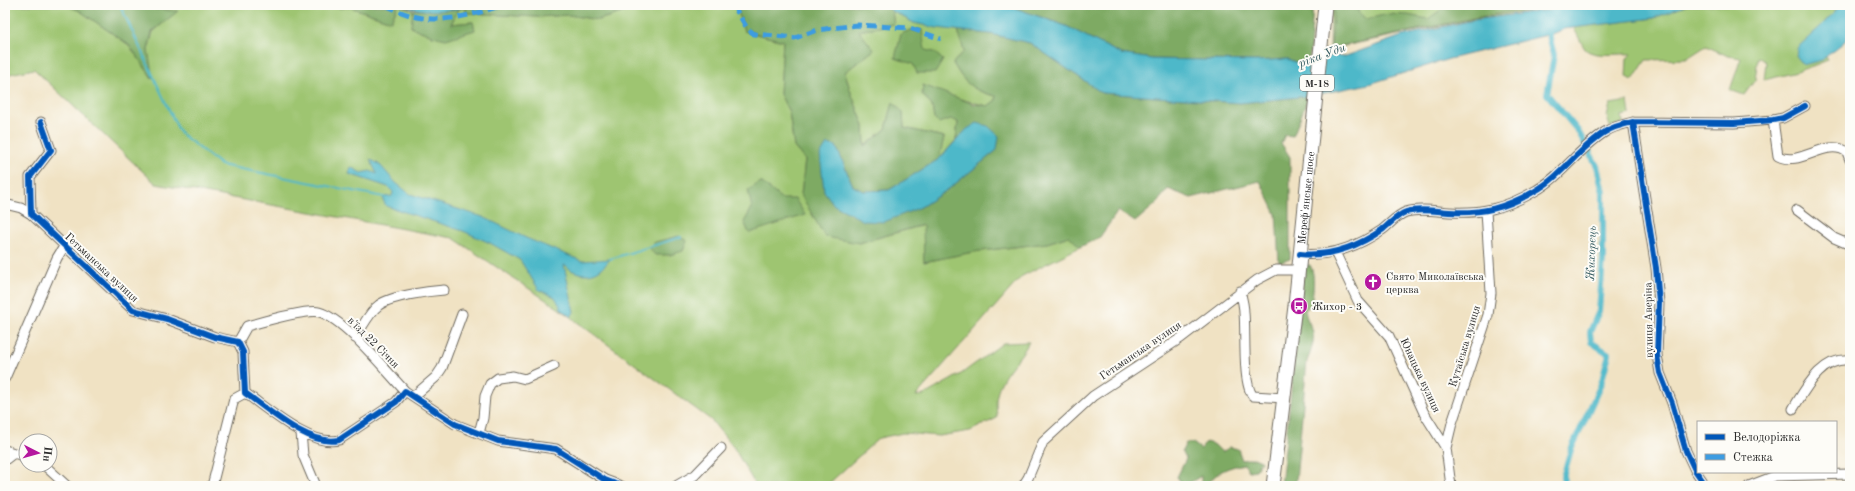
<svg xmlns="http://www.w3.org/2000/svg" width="1855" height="491" viewBox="0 0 1855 491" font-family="'Old Standard TT',serif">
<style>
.green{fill:#9ec571;stroke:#64784e}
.forest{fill:#7eaa63;stroke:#546a47}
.water{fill:#4db8c9;stroke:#3c727a}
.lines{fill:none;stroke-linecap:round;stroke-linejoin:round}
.stream{stroke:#4db8c9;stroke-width:2}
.canal{stroke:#4db8c9;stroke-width:6}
.minor-casing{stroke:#706b60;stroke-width:11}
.highway-casing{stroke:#706b60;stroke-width:15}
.minor{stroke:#fff;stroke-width:9}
.highway{stroke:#fff;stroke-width:13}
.quiet{stroke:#3d9ce1;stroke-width:5;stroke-dasharray:10 5;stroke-linecap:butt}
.cycleway-casing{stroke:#fdfcf7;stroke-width:8}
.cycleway{stroke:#0057b8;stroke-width:6}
.labels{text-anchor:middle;stroke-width:4;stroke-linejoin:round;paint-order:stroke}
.shield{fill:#fdfcf7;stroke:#6a6a68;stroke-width:1}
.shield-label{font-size:10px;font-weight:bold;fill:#2b2b2b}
.street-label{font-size:11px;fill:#2b2b2b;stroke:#fdfcf7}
.poi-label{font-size:11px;fill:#2b2b2b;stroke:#fdfcf7;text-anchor:start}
.water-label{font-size:12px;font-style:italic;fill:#375c62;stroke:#fdfcf7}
</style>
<rect width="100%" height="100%" fill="#fdfcf7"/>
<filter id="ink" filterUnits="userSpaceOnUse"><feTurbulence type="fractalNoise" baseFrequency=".025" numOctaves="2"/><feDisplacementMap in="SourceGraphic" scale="8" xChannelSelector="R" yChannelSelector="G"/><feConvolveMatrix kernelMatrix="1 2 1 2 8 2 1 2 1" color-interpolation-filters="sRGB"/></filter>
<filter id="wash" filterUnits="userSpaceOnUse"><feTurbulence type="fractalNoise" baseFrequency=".012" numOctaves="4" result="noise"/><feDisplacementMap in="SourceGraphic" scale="16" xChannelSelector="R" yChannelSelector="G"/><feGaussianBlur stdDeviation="0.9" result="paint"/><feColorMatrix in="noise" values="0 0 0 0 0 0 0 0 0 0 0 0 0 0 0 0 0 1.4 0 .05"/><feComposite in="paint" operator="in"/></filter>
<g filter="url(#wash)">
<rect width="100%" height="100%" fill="#f0e2c3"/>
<path class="green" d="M 5,5 L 66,5 L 80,11 L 129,45 L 152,78 L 148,50 L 153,32 L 177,11 L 156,9 L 147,5 L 334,5 L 340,8 L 350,7 L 391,21 L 398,5 L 413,10 L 411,27 L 433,36 L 473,22 L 451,24 L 459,9 L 466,7 L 466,13 L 537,17 L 569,15 L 598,20 L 647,5 L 736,5 L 744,31 L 783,41 L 780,94 L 789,112 L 794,147 L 805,160 L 801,195 L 859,243 L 924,225 L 924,262 L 973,252 L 1047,243 L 1069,236 L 1080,247 L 1022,276 L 916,396 L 924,395 L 961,374 L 1003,343 L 1029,342 C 1020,360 1000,375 997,395 C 995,402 997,411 997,418 L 970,431 L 939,436 L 903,433 L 879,438 L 826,486 L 756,486 L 734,448 L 711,420 L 558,308 L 453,238 L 156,184 L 34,69 L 5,75 Z
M 1331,5 L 1569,5 L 1474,19 L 1330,49 Z
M 1687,5 L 1841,5 L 1821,26 L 1803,63 L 1826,57 L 1828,60 L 1797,72 L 1764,80 L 1766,62 L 1758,57 L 1755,80 L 1744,95 L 1730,90 L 1741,58 L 1728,56 L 1706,46 L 1686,59 L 1646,60 L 1633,80 L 1626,77 L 1627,58 L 1632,54 C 1619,53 1594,58 1585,49 C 1581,43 1578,35 1574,29 L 1578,27 L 1654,18 Z
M 892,11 L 914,23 L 958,30 L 964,51 L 953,63 C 964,83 973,91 996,96 L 996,100 L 988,106 L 956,98 L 922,94 L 932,106 L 934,119 L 952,118 L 958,122 L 956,140 L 939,159 L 944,137 L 904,128 L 903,113 L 893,103 L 886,129 L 865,146 L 864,126 L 850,90 L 845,72 L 874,50 L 858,31 L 894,24 Z
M 1628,101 L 1630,114 L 1622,116 L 1623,123 L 1610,127 L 1607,117 L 1610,104 Z"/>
<path class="forest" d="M 66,5 L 147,5 L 156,9 L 178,11 L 152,32 L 148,50 L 153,79 L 129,45 L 80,11 Z
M 334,5 L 398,5 L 391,21 L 350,7 L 340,8 Z
M 476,5 L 647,5 L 598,20 L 569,15 L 537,17 L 466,13 L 466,7 Z
M 736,5 L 885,5 L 892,11 L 894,24 L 859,31 L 874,50 L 845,72 L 850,90 L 864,126 L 865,146 L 886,129 L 893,102 L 903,113 L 904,128 L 944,137 L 939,159 L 889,190 L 863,191 L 853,186 L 836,146 L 824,191 L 921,207 L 950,188 L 997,150 L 967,129 L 956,140 L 958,122 L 951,119 L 938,123 L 934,119 L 932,106 L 922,94 L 923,85 L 974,104 L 988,106 L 996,100 L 996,96 C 973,91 964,83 953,63 L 964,51 L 958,30 L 990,34 L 1030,43 L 1102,93 L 1240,103 L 1309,96 L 1293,136 L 1285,135 L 1281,143 L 1290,157 L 1290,259 L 1279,263 L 1276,214 L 1260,181 L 1191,198 L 1168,189 L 1156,204 L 1135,222 L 1118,211 L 1100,237 L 1080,247 L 1069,236 L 1047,243 L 973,252 L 924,262 L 923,225 L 859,243 L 825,237 L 801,195 L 805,160 L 794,147 L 789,112 L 780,94 L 783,41 L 744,31 Z
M 1001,5 L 1313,5 L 1309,68 L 1288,59 L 1256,61 L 1152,59 L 1121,54 L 1066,26 L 1018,9 Z
M 1334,5 L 1359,5 L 1358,12 L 1366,19 L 1388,14 L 1408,15 L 1428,19 L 1442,9 L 1454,5 L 1547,5 L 1474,18 L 1331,48 Z
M 459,9 L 451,24 L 473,22 L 475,30 L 446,39 L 433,36 L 411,27 L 413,10 Z
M 910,30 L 922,30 L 925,50 L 934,52 L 943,60 L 935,73 L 917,73 L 913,64 L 895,58 L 901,34 Z
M 761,182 L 782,199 L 795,199 L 805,215 L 749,233 L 744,222 L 752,208 L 748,190 Z
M 679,236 L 687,241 L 683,251 L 670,255 L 655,255 L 649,248 L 655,242 Z
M 1306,265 L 1310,265 C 1316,275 1313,293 1311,305 L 1305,310 C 1306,318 1309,322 1312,329 C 1316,338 1311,352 1307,361 L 1296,481 L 1293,486 L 1281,486 L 1304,269 Z
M 1206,442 L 1215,445 L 1222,452 L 1230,447 L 1238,449 L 1242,460 L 1254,458 L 1261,461 L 1256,470 L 1249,471 L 1244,464 C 1230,467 1214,471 1208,486 L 1201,486 L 1201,476 L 1186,485 L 1181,482 L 1177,477 L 1186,459 L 1182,451 L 1186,443 L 1193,443 L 1201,449 Z"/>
<path class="water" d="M 402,5 L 476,5 C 452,11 425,14 402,5 Z
M 885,5 L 1001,5 L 1018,9 L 1066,26 L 1121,54 L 1152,59 L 1256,61 L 1288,59 L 1309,68 L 1333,55 L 1343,57 L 1402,36 L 1474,20 L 1584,5 L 1687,5 L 1654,18 L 1564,29 L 1555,33 L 1449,59 L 1369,84 L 1309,96 L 1240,103 L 1102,93 L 1030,43 L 990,34 L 937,28 L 914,23 L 892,11 Z
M 1841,5 L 1850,5 L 1850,34 L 1844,42 L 1822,60 L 1803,65 L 1796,57 L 1797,48 L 1821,26 Z
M 977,123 L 988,126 L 999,136 L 997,150 L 950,188 L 921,207 L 884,222 L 864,221 L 834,205 L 824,191 L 820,155 L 827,144 L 836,146 L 853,186 L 863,191 L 889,190 L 939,159 L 967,129 Z
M 370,159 L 380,165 L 396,183 L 410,194 L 483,217 L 526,238 L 582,261 L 610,259 C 600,274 587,278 571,270 C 568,268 567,265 564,265 L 574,312 L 571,317 L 562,310 L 555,297 L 539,290 L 520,260 L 490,243 L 463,231 L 386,206 L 383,200 L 384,197 L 392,196 L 393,192 L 388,187 L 349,174 L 351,167 L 361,173 L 370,171 L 377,174 Z"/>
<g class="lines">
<path class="stream" d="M 120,5 L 180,133 L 221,165 L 384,197
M 610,259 L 681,237"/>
<path class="canal" d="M 1547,27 L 1554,55 L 1547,94 L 1578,131 L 1597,166 L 1603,192 L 1603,259 L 1599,311 L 1590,332 L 1591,342 L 1609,354 L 1601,384 L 1571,450 L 1563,477 L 1566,486"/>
</g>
</g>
<g filter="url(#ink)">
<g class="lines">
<defs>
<path id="minor" d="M 1773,120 L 1778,156 C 1800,168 1826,137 1847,152 L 1850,160
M 41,122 L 51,150 L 30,177 L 31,214 L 133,310 L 167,319 L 215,337 L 238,342 L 243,352 L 245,393 C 268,409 310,447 339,440 L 396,402 L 405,391 L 455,424 L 498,441 L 556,449 L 605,480 L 621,486
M 1633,122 L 1656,268 L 1659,303 L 1657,355 L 1660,373 L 1672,403 L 1686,451 L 1695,470 L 1706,486
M 5,204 L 21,208 L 31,214
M 1797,210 L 1834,238 L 1850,245
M 1335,252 L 1358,301 L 1389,336 L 1424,413 L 1446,448
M 1300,254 C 1330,257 1357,247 1382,230 C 1390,224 1397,215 1406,212 C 1419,208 1436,211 1449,212 C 1482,214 1506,208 1535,191 C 1562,176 1579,148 1605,132 C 1612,127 1624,124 1633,122 L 1734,123 L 1773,120 L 1783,118 L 1805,106
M 1240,291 C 1242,298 1244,306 1244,313 C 1246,331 1242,384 1253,396 L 1284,398
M 355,338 C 362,328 369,312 379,305 C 391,296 429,291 444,290
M 238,342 L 247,326 C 261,322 307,309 319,312 C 345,319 386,371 405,391
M 5,378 L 57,258 L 65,245
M 414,396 L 436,377 L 442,368 L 462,314
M 1793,409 C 1806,388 1821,357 1850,360
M 301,433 L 303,455 L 316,486
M 479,433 L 483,418 L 485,396 L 490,384 L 498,378 L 513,376 L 525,379 L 554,366
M 5,450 L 26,457
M 5,460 L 14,453
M 44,465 L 67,486
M 212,486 L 234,399 L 245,393
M 676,486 L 695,475 L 721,448
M 1023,486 L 1028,478 L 1043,442 L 1093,396 L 1181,338 L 1257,280 L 1276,270 L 1298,270
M 1451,486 L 1446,448 L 1452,423 L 1488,315 L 1491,293 L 1486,211
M 1749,486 L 1775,476 L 1850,474"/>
<g id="highway">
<path id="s1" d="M 1273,486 L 1295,306 L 1325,5"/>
</g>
</defs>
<use href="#minor" class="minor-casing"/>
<use href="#highway" class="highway-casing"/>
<use href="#minor" class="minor"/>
<use href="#highway" class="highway"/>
<path class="quiet" d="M 386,5 C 428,28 459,19 503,5
M 733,5 L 747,28 L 754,34 L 795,38 L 817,30 L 857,25 L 910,28 L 941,39"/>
<defs>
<path id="cycleway" d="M 41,122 L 51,150 L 30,177 L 31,214 L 133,310 L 167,319 L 215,337 L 238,342 L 243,352 L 245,393 C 268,409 310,447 339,440 L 396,402 L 405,391 L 455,424 L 498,441 L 556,449 L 605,480 L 621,486
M 1633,122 L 1656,268 L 1659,303 L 1657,355 L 1660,373 L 1672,403 L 1686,451 L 1695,470 L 1706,486
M 1300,254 C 1330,257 1357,247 1382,230 C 1390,224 1397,215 1406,212 C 1419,208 1436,211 1449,212 C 1482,214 1506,208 1535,191 C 1562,176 1579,148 1605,132 C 1612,127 1624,124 1633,122 L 1734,123 L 1773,120 L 1783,118 L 1805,106"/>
</defs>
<use href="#cycleway" class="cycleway-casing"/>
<use href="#cycleway" class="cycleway"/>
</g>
</g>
<defs>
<symbol id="church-disc" viewBox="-11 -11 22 22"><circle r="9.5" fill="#b5179e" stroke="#fdfcf7"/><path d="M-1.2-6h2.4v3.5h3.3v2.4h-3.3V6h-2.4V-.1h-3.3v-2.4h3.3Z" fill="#fff"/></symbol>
<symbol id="bus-disc" viewBox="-11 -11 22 22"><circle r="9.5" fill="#b5179e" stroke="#fdfcf7"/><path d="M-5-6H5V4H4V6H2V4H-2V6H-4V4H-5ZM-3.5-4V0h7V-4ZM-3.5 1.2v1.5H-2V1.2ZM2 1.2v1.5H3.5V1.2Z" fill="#fff"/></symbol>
</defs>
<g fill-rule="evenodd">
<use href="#church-disc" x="1363" y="272" width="20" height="20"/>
<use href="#bus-disc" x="1289" y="296" width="20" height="20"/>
</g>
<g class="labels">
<rect class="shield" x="1300" y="75" width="34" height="16" rx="3"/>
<g class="shield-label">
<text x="1317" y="87">М-18</text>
</g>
<g class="street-label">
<text dy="4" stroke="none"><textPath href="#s1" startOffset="290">Мереф'янське шосе</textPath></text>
<text transform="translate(102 267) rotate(43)" y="4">Гетьманська вулиця</text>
<text transform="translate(1648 320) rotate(-91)" y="4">вулиця Аверіна</text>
<text transform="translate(374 342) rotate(45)" y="4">в'їзд 22 Січня</text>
<text transform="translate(1464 346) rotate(-73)" y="4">Кутаїська вулиця</text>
<text transform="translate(1140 350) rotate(-34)" y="4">Гетьманська вулиця</text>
<text transform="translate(1421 375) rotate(65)" y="4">Юнацька вулиця</text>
</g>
<g class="poi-label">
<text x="1386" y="280">Свято Миколаївська<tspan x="1386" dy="13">церква</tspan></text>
<text x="1312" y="310">Жихор - 3</text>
</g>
<g class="water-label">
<text transform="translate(1322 55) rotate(-20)" y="4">ріка Уди</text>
<text transform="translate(1591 253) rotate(-88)" y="4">Жихорець</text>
</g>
</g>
<rect width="1855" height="491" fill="none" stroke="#fdfcf7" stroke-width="20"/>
<rect x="1697" y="421" width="140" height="52" fill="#fdfcf7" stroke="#a9a8a5"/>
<rect x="1705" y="434" width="20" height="6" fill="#0057b8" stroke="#a9a8a5"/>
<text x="1733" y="441" font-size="12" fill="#2b2b2b">Велодоріжка</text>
<rect x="1705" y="454" width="20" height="6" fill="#3d9ce1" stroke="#a9a8a5"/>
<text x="1733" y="461" font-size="12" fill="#2b2b2b">Стежка</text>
<g transform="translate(38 453) rotate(96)"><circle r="19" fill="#fdfcf7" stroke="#a9a8a5"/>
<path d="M0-3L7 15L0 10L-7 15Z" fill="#b5179e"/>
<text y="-6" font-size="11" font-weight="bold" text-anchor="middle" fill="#2b2b2b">Пн</text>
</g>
</svg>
